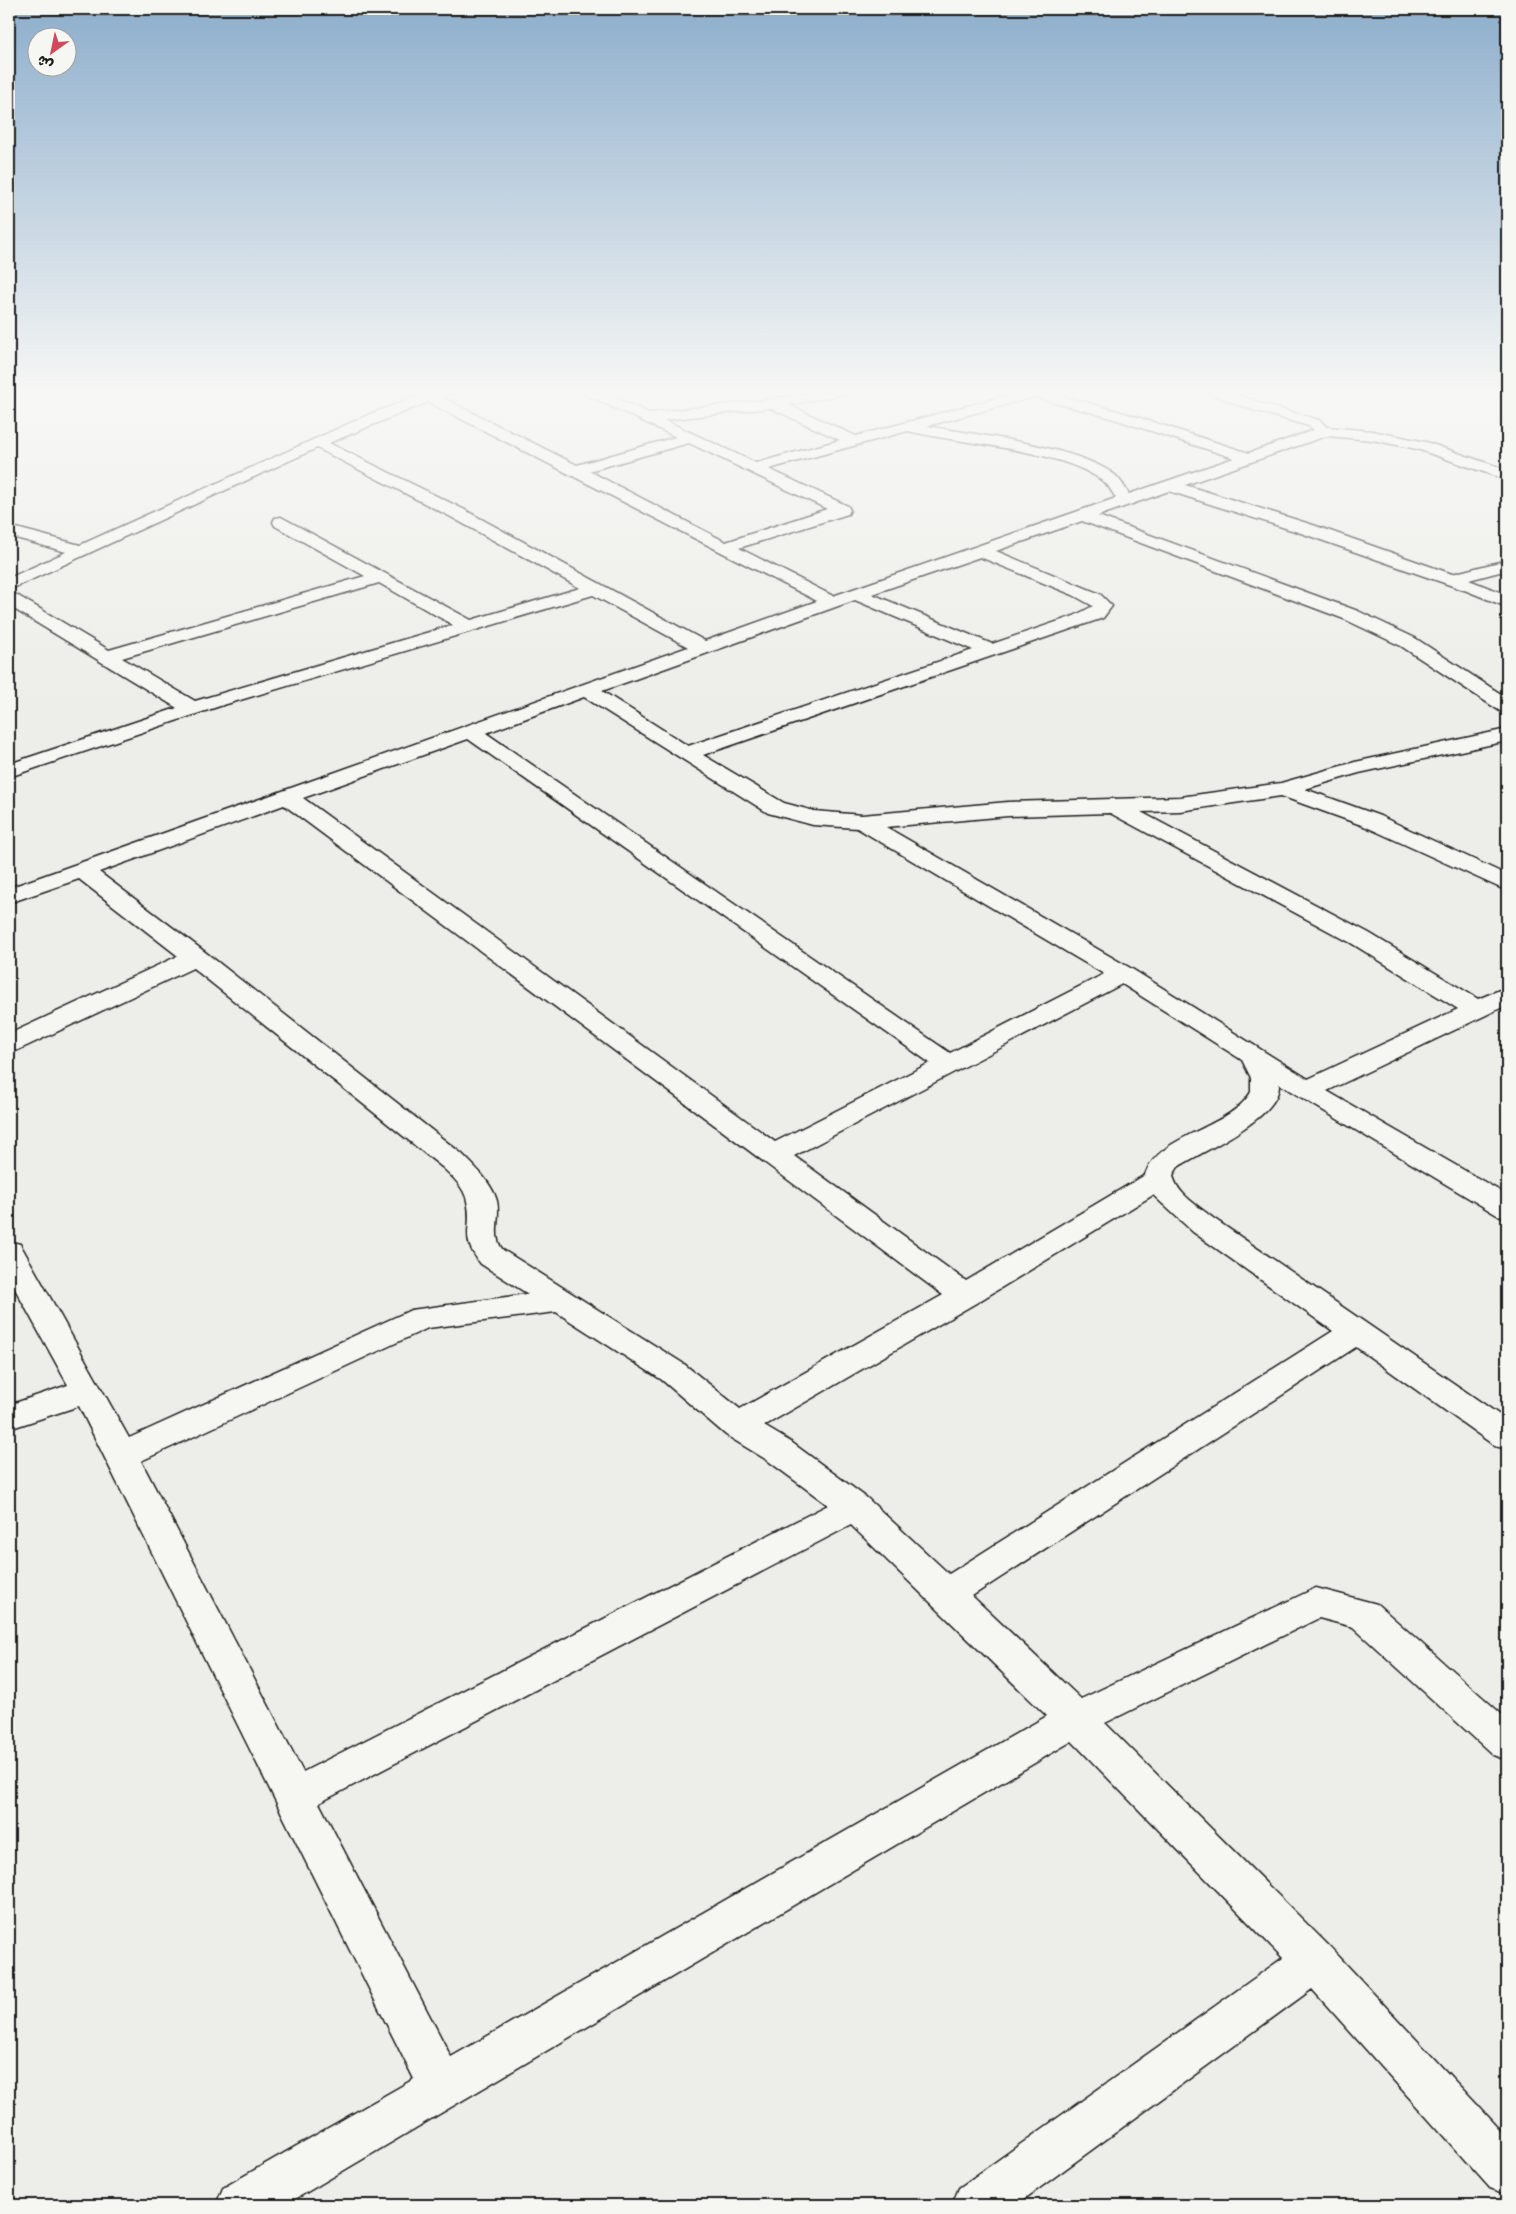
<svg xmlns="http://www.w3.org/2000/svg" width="1516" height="2214" viewBox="0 0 1516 2214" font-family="'Comic Neue','Playpen Sans Arabic',sans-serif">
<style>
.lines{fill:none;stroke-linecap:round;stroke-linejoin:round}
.minor-casing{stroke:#1c1c1c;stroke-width:3}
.minor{fill:#f6f6f2;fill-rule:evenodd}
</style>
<rect width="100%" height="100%" fill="#edede9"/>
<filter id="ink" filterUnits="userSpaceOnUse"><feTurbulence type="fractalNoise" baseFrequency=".02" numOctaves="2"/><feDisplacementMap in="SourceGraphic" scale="10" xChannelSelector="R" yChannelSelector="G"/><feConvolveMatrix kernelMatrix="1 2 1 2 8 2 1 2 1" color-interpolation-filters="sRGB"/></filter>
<g filter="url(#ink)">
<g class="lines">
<defs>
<path id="minor" d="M 436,390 L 455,390 L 453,393 L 441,397 L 577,465 L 676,437 L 583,393 L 581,390 L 599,390 L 649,413 L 774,399 L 828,390 L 852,390 L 850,393 L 845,394 L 789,405 L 856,436 L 1026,390 L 1050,390 L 1049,392 L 1118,411 L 1249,453 L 1314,430 L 1309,426 L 1253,410 L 1208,393 L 1206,390 L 1225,390 L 1263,404 L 1319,420 L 1327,427 L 1372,431 L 1426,442 L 1507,470 L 1507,480 L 1417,449 L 1372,440 L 1326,436 L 1185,485 L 1313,525 L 1452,574 L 1507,560 L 1507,570 L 1469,580 L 1507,595 L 1507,607 L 1467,591 L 1301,533 L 1169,491 L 1098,516 L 1358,611 L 1415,638 L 1507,698 L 1507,713 L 1500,711 L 1401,646 L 1344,619 L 1082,521 L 996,551 L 1100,594 L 1112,606 L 1103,618 L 703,755 L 784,803 L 814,811 L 862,815 L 1008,802 L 1180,797 L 1281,783 L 1355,762 L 1507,729 L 1507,741 L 1359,773 L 1305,789 L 1380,816 L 1507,875 L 1507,891 L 1364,826 L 1281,796 L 1180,811 L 1141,812 L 1369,933 L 1478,999 L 1507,987 L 1507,1005 L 1327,1091 L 1507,1195 L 1507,1217 L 1497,1215 L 1279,1084 C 1281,1117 1203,1151 1178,1167 L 1173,1175 C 1176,1194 1200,1207 1213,1218 L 1507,1420 L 1507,1449 L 1495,1446 L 1356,1347 L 972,1596 L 1081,1699 L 1316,1588 L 1377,1604 L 1507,1719 L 1507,1760 L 1493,1755 L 1353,1627 L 1319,1618 L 1105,1723 L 1330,1947 L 1507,2137 L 1507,2194 L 1490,2188 L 1312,1989 L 1016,2205 L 952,2205 L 959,2188 L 1283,1958 L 1072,1741 L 285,2205 L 216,2205 L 223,2188 L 414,2079 L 79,1406 L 9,1429 L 9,1405 L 68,1385 L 9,1278 L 9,1241 L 20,1244 L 24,1251 L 129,1438 L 411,1310 L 528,1294 L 481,1264 C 458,1235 474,1230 467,1201 C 464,1187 452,1176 442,1167 L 193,968 L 18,1050 L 9,1052 L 9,1034 L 178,956 L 79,879 L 9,903 L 9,888 L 688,647 L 593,595 L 220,706 L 9,777 L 9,764 L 177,708 L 9,606 L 9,593 L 15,594 L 109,650 L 365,576 L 275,526 L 273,522 L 275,518 L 281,517 L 471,620 L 580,588 L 451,517 L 317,448 L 9,590 L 9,578 L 66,552 L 9,536 L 9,526 L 80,545 L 370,414 ZM 1034,397 L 1108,417 L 1234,458 L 1129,494 C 1125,488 1121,480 1115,475 C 1077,446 976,435 927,426 ZM 428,402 L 817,601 L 705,641 L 463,509 L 329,443 ZM 770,408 L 840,440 L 756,463 L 664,420 ZM 908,431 C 959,444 1066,449 1105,483 C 1110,487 1112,493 1116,498 L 833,596 L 739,548 L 848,514 L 850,510 L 848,506 L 769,469 ZM 689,443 L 827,509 L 726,542 L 589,471 ZM 980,557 L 1073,595 L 1093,606 L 1074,616 L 992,644 L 872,594 ZM 379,583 L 453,625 L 195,701 L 122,658 ZM 855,600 L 973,650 L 688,746 L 602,691 ZM 584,697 L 768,813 L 813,825 L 857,828 L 1104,974 L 950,1053 L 486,733 ZM 468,739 L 930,1063 L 775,1142 L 303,798 ZM 284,805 L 943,1295 L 740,1409 L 684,1364 L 503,1250 C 491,1236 501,1218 497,1201 C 492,1183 475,1167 462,1154 L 205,952 L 99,872 ZM 1110,813 L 1351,943 L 1458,1009 L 1308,1079 L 1132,969 L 886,827 L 1008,816 ZM 1122,984 L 1242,1060 L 1251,1078 L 1251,1092 C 1230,1129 1158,1134 1145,1175 L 966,1281 L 794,1156 ZM 1153,1195 L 1193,1232 L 1333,1331 L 949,1574 L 867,1498 L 791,1442 L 764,1426 L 976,1303 ZM 556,1312 L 662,1380 L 726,1435 L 767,1460 L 828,1505 L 303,1772 L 141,1461 L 428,1328 ZM 851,1525 L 1047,1716 L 451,2057 L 319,1803 Z"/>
</defs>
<use href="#minor" class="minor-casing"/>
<use href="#minor" class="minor"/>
</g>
</g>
<linearGradient id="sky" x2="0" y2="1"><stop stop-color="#8daecc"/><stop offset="0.56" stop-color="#f7f7f5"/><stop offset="1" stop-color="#f7f7f5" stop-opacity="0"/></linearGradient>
<rect width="1516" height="700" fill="url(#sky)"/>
<rect width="1516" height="2214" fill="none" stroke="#f6f6f2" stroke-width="30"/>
<rect x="15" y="15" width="1486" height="2184" fill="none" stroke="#1c1c1c" stroke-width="2" filter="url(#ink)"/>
<g transform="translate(52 52) rotate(213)"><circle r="24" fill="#f6f6f2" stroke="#9f9f9c"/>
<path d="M0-4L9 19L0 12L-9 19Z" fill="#d1495b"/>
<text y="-8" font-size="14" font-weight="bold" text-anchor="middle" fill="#1c1c1c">ش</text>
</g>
</svg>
